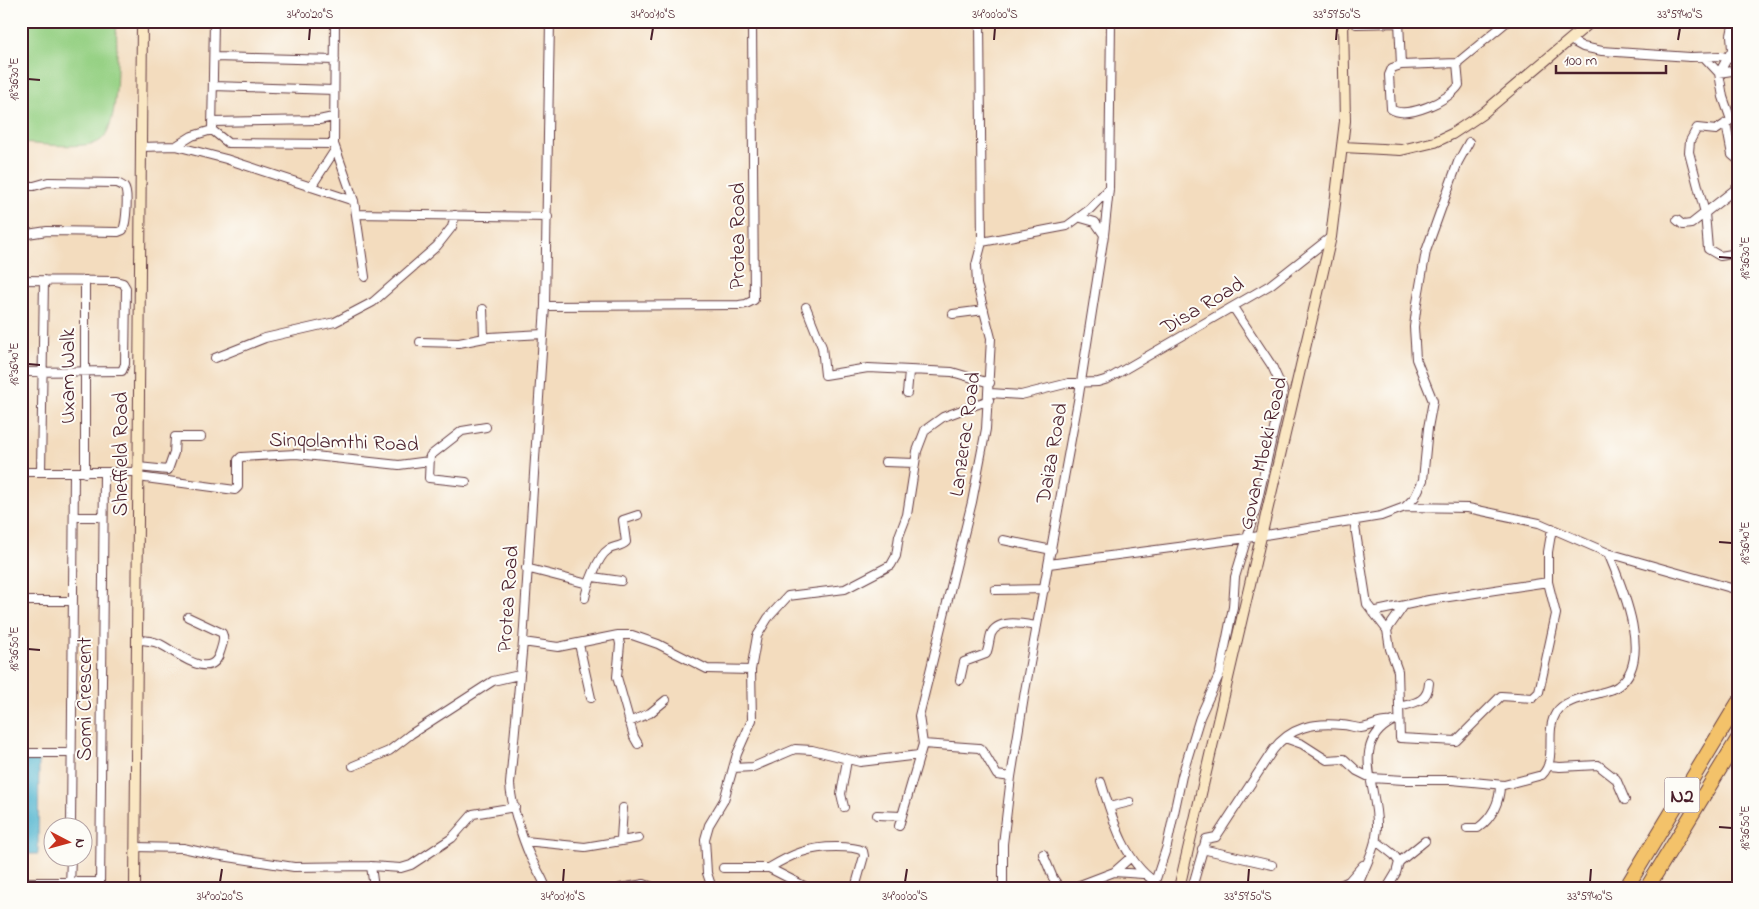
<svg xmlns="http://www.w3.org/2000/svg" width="1759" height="909" viewBox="0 0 1759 909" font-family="'Indie Flower',sans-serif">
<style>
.green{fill:#97d185;stroke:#707858}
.water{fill:#50b4cf;stroke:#4d6a7d}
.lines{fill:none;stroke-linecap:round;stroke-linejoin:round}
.street-casing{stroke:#633b41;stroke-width:10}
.secondary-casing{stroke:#633b41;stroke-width:12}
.highway-casing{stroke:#633b41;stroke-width:16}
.street{stroke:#fff;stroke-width:8}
.secondary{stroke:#fae7c3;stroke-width:10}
.highway{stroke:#f3c26a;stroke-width:14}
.ticks{fill:none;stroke:#4a1f2b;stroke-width:2}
.labels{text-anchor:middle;stroke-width:4;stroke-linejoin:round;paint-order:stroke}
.shield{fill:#fdfcf7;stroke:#806168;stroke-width:1}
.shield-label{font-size:20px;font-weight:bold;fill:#4a1f2b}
.street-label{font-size:21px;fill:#4a1f2b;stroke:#fdfcf7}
.neatline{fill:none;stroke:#4a1f2b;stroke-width:2}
.ticks-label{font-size:12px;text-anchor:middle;fill:#4a1f2b}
</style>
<rect width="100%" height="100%" fill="#fdfcf7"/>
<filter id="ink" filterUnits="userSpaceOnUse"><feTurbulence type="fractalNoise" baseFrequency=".02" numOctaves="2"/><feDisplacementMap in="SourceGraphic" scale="10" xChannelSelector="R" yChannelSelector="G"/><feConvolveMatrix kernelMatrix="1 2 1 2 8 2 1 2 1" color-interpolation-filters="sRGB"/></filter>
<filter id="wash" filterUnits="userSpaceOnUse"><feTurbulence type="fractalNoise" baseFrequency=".0096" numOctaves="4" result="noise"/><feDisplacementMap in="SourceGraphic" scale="20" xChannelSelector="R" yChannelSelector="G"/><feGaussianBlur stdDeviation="1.12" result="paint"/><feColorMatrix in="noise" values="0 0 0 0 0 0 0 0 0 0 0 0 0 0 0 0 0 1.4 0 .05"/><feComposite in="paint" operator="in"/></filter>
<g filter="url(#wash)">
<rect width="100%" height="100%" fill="#f3dcbe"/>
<path class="green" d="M 21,21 L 116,21 C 117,47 121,124 101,140 C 87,150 39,144 21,143 Z"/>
<path class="water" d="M 21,756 L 39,757 L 38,854 L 21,854 Z"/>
</g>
<g filter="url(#ink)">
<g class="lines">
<defs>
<path id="street" d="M 214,21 L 212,130 L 228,143 L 334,144
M 335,21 L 334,144 L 354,201 L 365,277
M 1399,21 L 1401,65
M 1356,24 L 1399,23
M 1570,40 L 1583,47 L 1602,51 L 1690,57 L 1722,56 L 1738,61
M 214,57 L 335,60
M 1704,57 L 1719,73 L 1732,50 L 1731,35 L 1734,21
M 1457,63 L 1459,85 C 1450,100 1407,120 1391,109 L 1389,75 L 1392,68 L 1401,65 L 1457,63 L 1508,21
M 1738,70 L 1719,73 L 1723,97 L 1731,120 L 1716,130 L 1697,128 L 1690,141 L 1689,152 L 1705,213 L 1708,249 L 1720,256 L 1738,253
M 213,86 L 334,90
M 212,122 L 319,120 L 333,117
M 1726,123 L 1732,155 L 1738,160
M 176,146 L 192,136 L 212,130
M 141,147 L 176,146 L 226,159 L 354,201
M 21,186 L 34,186 L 48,182 L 117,183 C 119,184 122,185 124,187 C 129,193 126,223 123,230 L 118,232 L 47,231 L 21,235
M 311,187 L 335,150
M 357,214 L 548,217
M 1081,218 L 1095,222 L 1104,235
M 1677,220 L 1683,225 L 1691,224 L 1738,187
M 982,242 L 1067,226 L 1090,209 L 1109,189
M 21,280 L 116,281 L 123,283 L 126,288 L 125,364 L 122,371 L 21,372
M 545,306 L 739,305 L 746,304 L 754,300 L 752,21
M 806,307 L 822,347 L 825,375 L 868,368 L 952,372 L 990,383
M 483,309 L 484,338
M 953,314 L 984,310
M 420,342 L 459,343 L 490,337 L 543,334
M 215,358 L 265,338 L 335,322 L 373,302 L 437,246 L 452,227 L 455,215
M 907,393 L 909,372
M 990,393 L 1021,395 L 1069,383 L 1098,382 L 1108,379 L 1270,285 L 1331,237
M 885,462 L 915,463
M 138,467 L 168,470 L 174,453 L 175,437 L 201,437
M 21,472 L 138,472
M 41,472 L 44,280
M 85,473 L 85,280
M 138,477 L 235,490 L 238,487 L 238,460 L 241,457 L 296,454 L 399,465 L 429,461
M 466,482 L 429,478 L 430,456 L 462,431 L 486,427
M 1405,507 L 1468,508 L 1539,523 L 1608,553 L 1731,588
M 74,517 L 103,517
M 1354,520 L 1367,604 L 1387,630 L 1390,649 L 1398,671 L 1400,738 L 1456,741 L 1501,696 L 1533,698 L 1539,692 L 1556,614 L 1548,582 L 1548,552 L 1552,528
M 1003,540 L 1052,550
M 1049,564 L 1247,538 L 1381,516 L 1405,507 L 1415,497 L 1423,480 L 1428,428 L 1433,401 L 1416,359 L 1414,327 L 1417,303 L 1426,251 L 1458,162 L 1469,142
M 526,568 L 588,584
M 593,577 L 621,581
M 995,590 L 1045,589
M 585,598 C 587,587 598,556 608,550 C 613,546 621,547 626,542 L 623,520 L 638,515
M 21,601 L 73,601
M 1372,612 L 1429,600 L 1548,582
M 1387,630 L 1403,607
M 618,635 L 620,644 L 617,677 L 634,737 L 638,744
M 137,640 C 145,640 153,641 160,644 C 175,651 211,683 220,652 C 222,646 225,639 222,633 L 188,617
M 523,642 L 558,647 L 618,635 L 632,635 L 658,644 L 707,669 L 751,670
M 579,644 L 591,698
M 960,680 L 964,662 L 986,654 C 989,648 989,640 991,634 C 998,618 1024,624 1037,626
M 1399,707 C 1414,703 1428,702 1429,683
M 629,722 L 650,713 L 666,700
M 1285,738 L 1302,744 L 1327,760 L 1344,759 L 1357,771 L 1371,778 L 1404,780 L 1452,780 L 1504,785 L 1542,775 C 1558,759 1544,732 1556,713 C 1564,700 1586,697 1600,693 C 1606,691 1613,690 1618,686 C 1655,660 1621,584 1608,553
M 923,744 L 979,748 L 983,751 L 997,775 L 1011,777
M 21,753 L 71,753
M 353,766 L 389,751 L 411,734 L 493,681 L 519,675
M 1549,766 L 1560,767 L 1598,765 L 1616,779 L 1625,800
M 733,768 L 753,767 L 795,749 L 812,750 L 860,762 L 919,755
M 1101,782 C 1112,816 1123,860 1154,881
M 844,807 L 841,794 L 847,760
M 1109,807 L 1130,802
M 877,815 L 902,816
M 71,826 L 74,473
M 899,826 L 923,744 L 919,716 L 972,502 L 986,429 L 991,338 L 977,284 L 976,265 L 982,242 L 980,21
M 1467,828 L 1478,828 C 1492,818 1500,802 1500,785
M 621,839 L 623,808
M 1375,840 L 1394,855 L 1399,862 L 1396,873 L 1387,888
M 525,841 L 585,847 L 639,838
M 135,847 L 183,848 L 215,855 L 294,867 L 371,866 L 401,868 L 411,865 L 452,838 L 473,814 L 515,807
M 1202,849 L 1272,865
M 1043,854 L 1053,878 L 1060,888
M 1399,862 L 1425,841
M 371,866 L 374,888
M 723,868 L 769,868 L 808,888
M 769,868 C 792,854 809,847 836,847 C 845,847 856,847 863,851 L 864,856 L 855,888
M 1114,872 L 1143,874
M 21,882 L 100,882
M 70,888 L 71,856
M 100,888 L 104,473
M 546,888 C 542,876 535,867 530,856 C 522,838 511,804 510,784 L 523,642 L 545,306 L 550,21
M 620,888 L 644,884 L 656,888
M 712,888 L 707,873 L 705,839 L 709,825 L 724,800 L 737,754 L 752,720 L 751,670 L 757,636 L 768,618 L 788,596 L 845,589 L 891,565 L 896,556 L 899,536 L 907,515 L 917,451 L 925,430 L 943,417 L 989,400
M 1003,888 L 1003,844 L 1011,777 L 1025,691 L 1078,401 L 1104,235 L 1109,189 L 1111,21
M 1072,888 L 1114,872 L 1131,857
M 1153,888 L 1167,846 L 1182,776 L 1200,717 L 1220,673 L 1233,607 L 1235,577 L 1256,508 L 1283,390 L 1272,366 L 1233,307
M 1192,888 L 1206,839 L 1216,837 L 1273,750 C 1290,727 1314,722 1342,725 C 1348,725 1355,728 1361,728 C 1372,727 1380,720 1391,722
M 1334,888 L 1349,881 L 1363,865
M 1357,888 C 1364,868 1377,847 1377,826 C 1378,787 1349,743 1393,721"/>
<path id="secondary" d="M 1343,147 L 1401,150 L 1435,142 L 1452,134 L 1482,114 L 1592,21
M 135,888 L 142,21
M 1179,888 L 1331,237 L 1345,121 L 1343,21"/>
<path id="highway" d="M 1626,888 L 1738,703
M 1647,888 L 1738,739"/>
</defs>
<use href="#street" class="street-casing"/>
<use href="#secondary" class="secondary-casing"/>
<use href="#highway" class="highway-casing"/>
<use href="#street" class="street"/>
<use href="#secondary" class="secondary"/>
<use href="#highway" class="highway"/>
</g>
</g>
<path class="ticks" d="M 309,40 L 310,28M 651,40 L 653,28M 994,40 L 995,28M 1336,40 L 1337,28M 1678,40 L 1680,28M 28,79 L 40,80M 1719,257 L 1732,258M 28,364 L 40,365M 1719,542 L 1732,543M 28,649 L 40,650M 1719,827 L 1732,828M 220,882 L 222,869M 563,882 L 564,869M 905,882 L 907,869M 1248,882 L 1249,869M 1590,882 L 1591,869"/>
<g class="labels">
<rect class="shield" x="1664.5" y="777.5" width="35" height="35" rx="4"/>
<g class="shield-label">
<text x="1682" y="802">N2</text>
</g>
<g class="street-label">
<text transform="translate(737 236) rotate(-90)" y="7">Protea Road</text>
<text transform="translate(1202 305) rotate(-31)" y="7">Disa Road</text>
<text transform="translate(67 376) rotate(-90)" y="7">Uxam Walk</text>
<text transform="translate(964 434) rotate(-82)" y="7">Lanzerac Road</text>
<text transform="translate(344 441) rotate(2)" y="7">Sinqolamthi Road</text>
<text transform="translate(1051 453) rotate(-80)" y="7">Daiza Road</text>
<text transform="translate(1262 453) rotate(-77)" y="7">Govan Mbeki Road</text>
<text transform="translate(120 454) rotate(-90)" y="7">Sheffield Road</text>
<text transform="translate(507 599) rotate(-86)" y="7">Protea Road</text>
<text transform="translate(84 699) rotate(-90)" y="7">Somi Crescent</text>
</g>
</g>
<rect width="1759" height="909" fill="none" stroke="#fdfcf7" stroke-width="55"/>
<g transform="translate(68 842) rotate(96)"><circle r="24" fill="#fdfcf7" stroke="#b5a4a5"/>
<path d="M0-4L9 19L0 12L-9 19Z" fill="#c8321e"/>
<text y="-8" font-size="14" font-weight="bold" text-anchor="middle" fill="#4a1f2b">N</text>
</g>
<path d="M1556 65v8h110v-8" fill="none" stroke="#4a1f2b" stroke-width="2.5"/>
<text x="1564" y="65" font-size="15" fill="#4a1f2b" stroke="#fdfcf7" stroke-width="4" paint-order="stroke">100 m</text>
<rect x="28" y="28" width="1704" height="854" class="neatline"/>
<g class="ticks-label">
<text x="310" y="18">34°00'20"S</text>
<text x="653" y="18">34°00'10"S</text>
<text x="995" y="18">34°00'00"S</text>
<text x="1337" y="18">33°59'50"S</text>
<text x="1680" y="18">33°59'40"S</text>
<text transform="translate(14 79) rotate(-90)" y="4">18°36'30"E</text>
<text transform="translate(1745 258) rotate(-90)" y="4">18°36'30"E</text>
<text transform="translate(14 364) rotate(-90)" y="4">18°36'40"E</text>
<text transform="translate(1745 543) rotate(-90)" y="4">18°36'40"E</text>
<text transform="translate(14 649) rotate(-90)" y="4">18°36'50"E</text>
<text transform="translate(1745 828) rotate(-90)" y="4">18°36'50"E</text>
<text x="220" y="900">34°00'20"S</text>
<text x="563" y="900">34°00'10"S</text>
<text x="905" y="900">34°00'00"S</text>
<text x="1248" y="900">33°59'50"S</text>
<text x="1590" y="900">33°59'40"S</text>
</g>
</svg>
